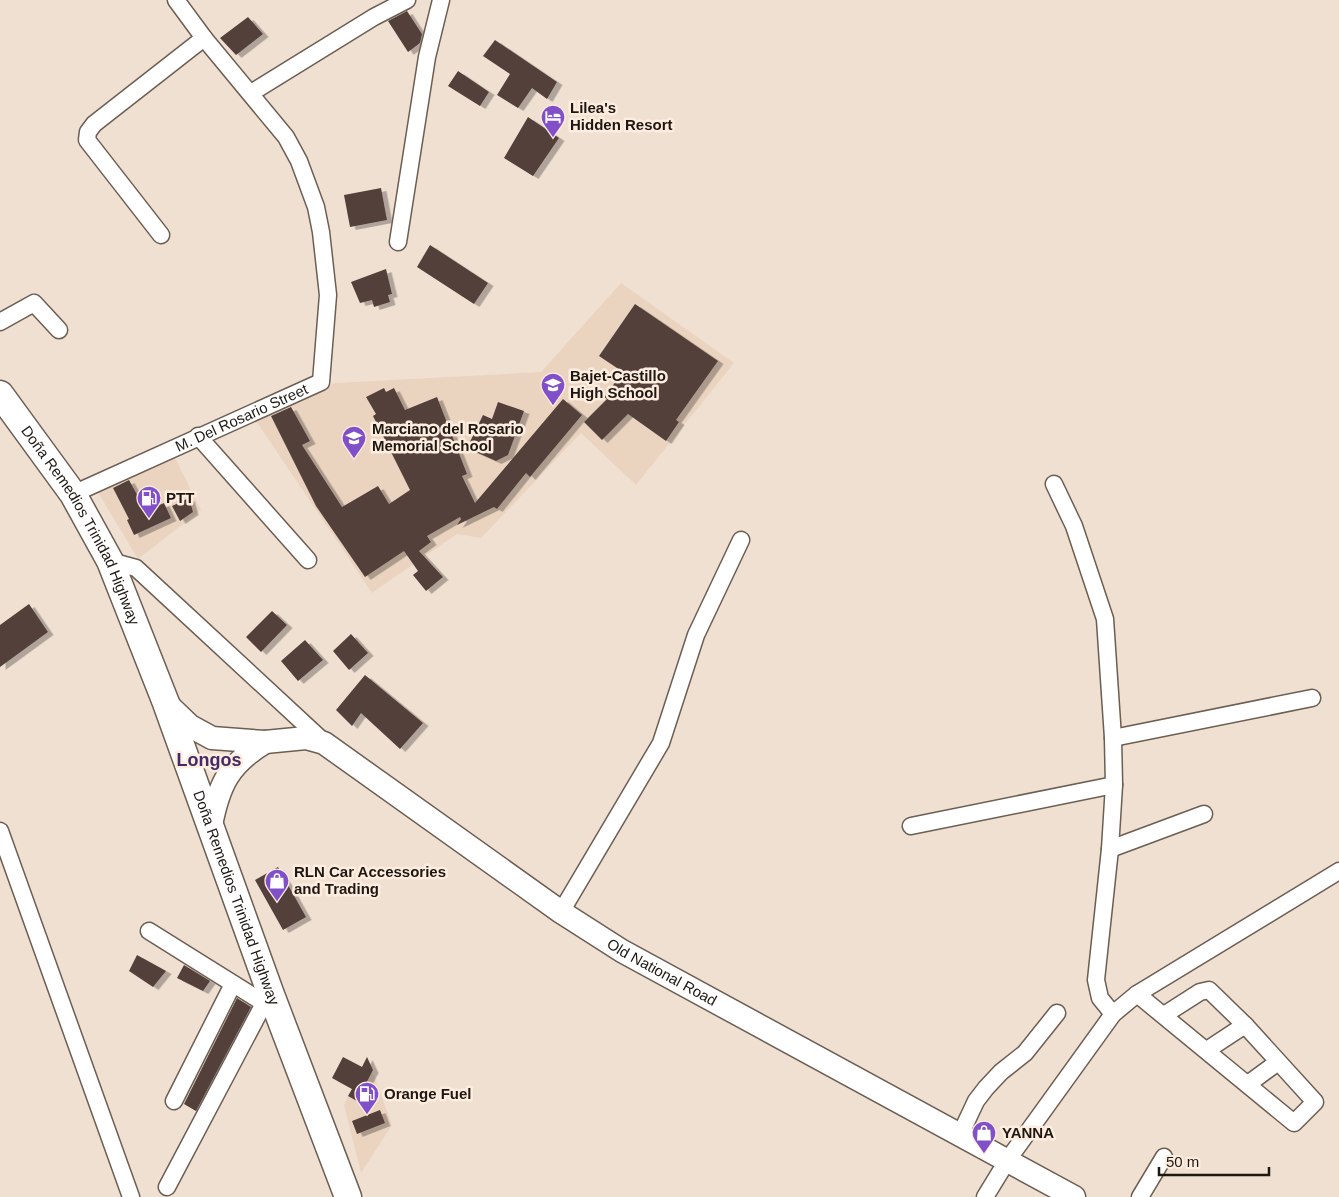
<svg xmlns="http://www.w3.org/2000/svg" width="1339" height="1197" viewBox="0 0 1339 1197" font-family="Arial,sans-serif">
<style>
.built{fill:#ead4c0}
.building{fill:#52403b;filter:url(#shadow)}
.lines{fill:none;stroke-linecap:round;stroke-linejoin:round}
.street-casing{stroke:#6c5e52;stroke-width:19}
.secondary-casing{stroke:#6c5e52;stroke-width:25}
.primary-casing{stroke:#6c5e52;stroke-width:29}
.street{stroke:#fff;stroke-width:16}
.secondary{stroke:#fff;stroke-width:22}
.primary{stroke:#fff;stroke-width:26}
.labels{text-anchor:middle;stroke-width:5;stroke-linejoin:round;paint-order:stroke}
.poi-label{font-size:15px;font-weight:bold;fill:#1e1813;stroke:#feeddf;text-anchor:start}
.street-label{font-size:15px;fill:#1e1813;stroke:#feeddf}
.quarter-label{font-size:18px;font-weight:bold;fill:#422b66;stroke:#feeddf}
</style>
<defs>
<filter id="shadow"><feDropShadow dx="5.5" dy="3" stdDeviation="0" flood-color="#0004"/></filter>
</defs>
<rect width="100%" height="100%" fill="#f0e0d2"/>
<path class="built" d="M 621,283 L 734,363 L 636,485 L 581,433 L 481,538 L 457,534 L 372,593 L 254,418 L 335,383 L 541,372 Z
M 172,452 L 201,510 L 138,559 L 96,489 Z
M 367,1057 L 392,1125 L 361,1173 L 344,1105 Z"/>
<path class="building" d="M 407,11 L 422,34 L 420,43 L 408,52 L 388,21 Z
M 248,17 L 263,34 L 236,55 L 220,38 Z
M 495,40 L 557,82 L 547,99 L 532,88 L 518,108 L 497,95 L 510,74 L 483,56 Z
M 458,71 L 489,92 L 480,106 L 448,86 Z
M 528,117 L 559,138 L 533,176 L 504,158 Z
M 381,188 L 387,220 L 350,227 L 344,195 Z
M 430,245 L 488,283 L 474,304 L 417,267 Z
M 386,269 L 392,294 L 388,295 L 390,302 L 374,307 L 372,300 L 360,303 L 351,282 Z
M 635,304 L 718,361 L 676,420 L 679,422 L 666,441 L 628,414 L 602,440 L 584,422 L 607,399 L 604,397 L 623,372 L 599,356 Z
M 384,388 L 386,392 L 394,388 L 405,410 L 437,397 L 467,474 L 462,476 L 475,503 L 563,399 L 582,415 L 530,477 L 526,473 L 497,509 L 494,507 L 457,525 L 461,519 L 460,517 L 427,536 L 431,542 L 419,551 L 443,577 L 426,591 L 413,575 L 418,571 L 404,551 L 365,577 L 316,506 L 271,416 L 291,407 L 310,441 L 302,445 L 342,507 L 378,486 L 389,504 L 410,490 L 373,416 L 376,414 L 366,397 Z
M 498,402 L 524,411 L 508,455 L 496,461 L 467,448 L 483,415 L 492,419 Z
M 129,480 L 146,511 L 164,503 L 171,518 L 134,535 L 127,520 L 129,519 L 113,488 Z
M 189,498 L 193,512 L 180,521 L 172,506 Z
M 29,604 L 48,632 L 0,667 L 0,625 Z
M 272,611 L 287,625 L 261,652 L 246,637 Z
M 351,634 L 368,653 L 349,670 L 333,651 Z
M 305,640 L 323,660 L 298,681 L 281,661 Z
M 365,675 L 423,723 L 400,749 L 361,713 L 352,726 L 336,710 Z
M 278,867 L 306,917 L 283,930 L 255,880 Z
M 137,955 L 166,971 L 153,987 L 129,971 Z
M 184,965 L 210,981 L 203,991 L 177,978 Z
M 237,998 L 251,1007 L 196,1111 L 184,1104 Z
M 343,1057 L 362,1067 L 367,1057 L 373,1070 L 357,1101 L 348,1096 L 352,1089 L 332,1078 Z
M 380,1110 L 385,1123 L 357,1134 L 352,1121 Z"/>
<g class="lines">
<defs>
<g id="street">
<path d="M 251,93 L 374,17 L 407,0"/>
<path d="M 161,235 L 87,140 L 88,132 L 94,124 L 204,38"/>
<path d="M 398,242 L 427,57 L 441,0"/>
<path d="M 0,322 L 34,303 L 59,330"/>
<path d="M 198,436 L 308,560"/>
<path d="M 1054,484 L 1074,526 L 1105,619 L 1113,738 L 1114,785 L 1110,849 L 1096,980 L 1100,998 L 1113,1014"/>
<path id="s1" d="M 73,494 L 321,382 L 328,295 L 321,232 L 316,207 L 299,161 L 286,137 L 204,38 L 176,0"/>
<path d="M 110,561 L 136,568 L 323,741"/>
<path d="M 1113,738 L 1312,698"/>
<path d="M 911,826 L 1114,785"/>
<path d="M 0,831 L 131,1197"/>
<path d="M 1110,849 L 1204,814"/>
<path d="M 561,912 L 661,743 L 696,635 L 741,540"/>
<path d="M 149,931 L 264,1003"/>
<path d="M 1137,994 L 1339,871"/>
<path d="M 1207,1050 L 1245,1025"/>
<path d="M 1248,1084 L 1278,1062"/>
<path d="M 174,1101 L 233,984"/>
<path d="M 960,1135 L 976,1101 L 986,1088 L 1001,1072 L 1025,1053 L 1057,1013"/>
<path d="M 167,1187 L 270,992"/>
<path d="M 985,1197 L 1007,1161 L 1113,1014 L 1137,994 L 1294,1123 L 1315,1102 L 1245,1025 L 1209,990 L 1200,992 L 1164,1015"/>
<path d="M 1140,1197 L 1164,1157"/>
</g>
<g id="secondary">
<path id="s2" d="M 166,703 L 190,726 L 212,738 L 265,742 L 306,738 L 324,743 L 561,912 L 622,951 L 1074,1197"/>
<path d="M 211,825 C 219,784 229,764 265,742"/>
</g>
<g id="primary">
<path id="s3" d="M 0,394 L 73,494 L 110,561 L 166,703 L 270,992 L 348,1197"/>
</g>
</defs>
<use href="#street" class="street-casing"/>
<use href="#secondary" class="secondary-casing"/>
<use href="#primary" class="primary-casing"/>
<use href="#street" class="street"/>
<use href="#secondary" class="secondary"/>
<use href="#primary" class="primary"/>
</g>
<defs>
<symbol id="hotel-pin" viewBox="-11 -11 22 30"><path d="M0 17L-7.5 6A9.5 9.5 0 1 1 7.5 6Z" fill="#8150c9" stroke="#feeddf"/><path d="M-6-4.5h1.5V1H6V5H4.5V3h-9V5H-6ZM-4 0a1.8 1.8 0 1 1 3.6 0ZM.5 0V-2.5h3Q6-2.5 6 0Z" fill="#fff"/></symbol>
<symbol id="school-pin" viewBox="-11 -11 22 30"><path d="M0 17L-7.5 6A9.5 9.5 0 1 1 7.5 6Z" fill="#8150c9" stroke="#feeddf"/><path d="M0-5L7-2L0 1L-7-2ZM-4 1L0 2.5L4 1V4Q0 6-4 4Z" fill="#fff"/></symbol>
<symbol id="fuel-pin" viewBox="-11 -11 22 30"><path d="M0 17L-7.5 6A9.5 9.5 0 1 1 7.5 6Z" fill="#8150c9" stroke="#feeddf"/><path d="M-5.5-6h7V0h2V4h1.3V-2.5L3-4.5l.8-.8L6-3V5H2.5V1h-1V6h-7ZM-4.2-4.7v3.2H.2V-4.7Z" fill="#fff"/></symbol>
<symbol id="shop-pin" viewBox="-11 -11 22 30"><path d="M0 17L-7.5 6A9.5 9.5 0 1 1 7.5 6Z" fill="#8150c9" stroke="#feeddf"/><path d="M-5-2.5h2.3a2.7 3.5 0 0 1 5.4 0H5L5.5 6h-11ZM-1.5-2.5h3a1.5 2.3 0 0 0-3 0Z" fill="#fff"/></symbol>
</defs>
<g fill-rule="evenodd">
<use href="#hotel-pin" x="539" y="103" width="28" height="38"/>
<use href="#school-pin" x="539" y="371" width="28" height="38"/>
<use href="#school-pin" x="340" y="424" width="28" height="38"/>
<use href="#fuel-pin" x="135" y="484" width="28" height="38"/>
<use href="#shop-pin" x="263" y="867" width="28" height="38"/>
<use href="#fuel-pin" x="353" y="1080" width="28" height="38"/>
<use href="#shop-pin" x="970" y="1119" width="28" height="38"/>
</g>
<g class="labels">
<g class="poi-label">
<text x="570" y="113">Lilea's<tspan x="570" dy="17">Hidden Resort</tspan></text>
<text x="570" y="381">Bajet-Castillo<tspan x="570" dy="17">High School</tspan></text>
<text x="372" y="434">Marciano del Rosario<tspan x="372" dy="17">Memorial School</tspan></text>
<text x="166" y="503">PTT</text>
<text x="294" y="877">RLN Car Accessories<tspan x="294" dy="17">and Trading</tspan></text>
<text x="384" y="1099">Orange Fuel</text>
<text x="1002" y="1138">YANNA</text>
</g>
<g class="street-label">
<text dy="5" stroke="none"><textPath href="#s1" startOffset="185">M. Del Rosario Street</textPath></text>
<text dy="5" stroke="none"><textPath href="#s3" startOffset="155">Doña Remedios Trinidad Highway</textPath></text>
<text dy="5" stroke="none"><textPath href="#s3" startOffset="560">Doña Remedios Trinidad Highway</textPath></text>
<text dy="5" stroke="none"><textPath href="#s2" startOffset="580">Old National Road</textPath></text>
</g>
<g class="quarter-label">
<text x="209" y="766">Longos</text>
</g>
</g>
<path d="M1159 1167v8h110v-8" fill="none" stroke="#1e1813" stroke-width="2.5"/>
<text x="1166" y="1167" font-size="15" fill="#1e1813" stroke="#feeddf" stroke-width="4" paint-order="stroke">50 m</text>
</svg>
